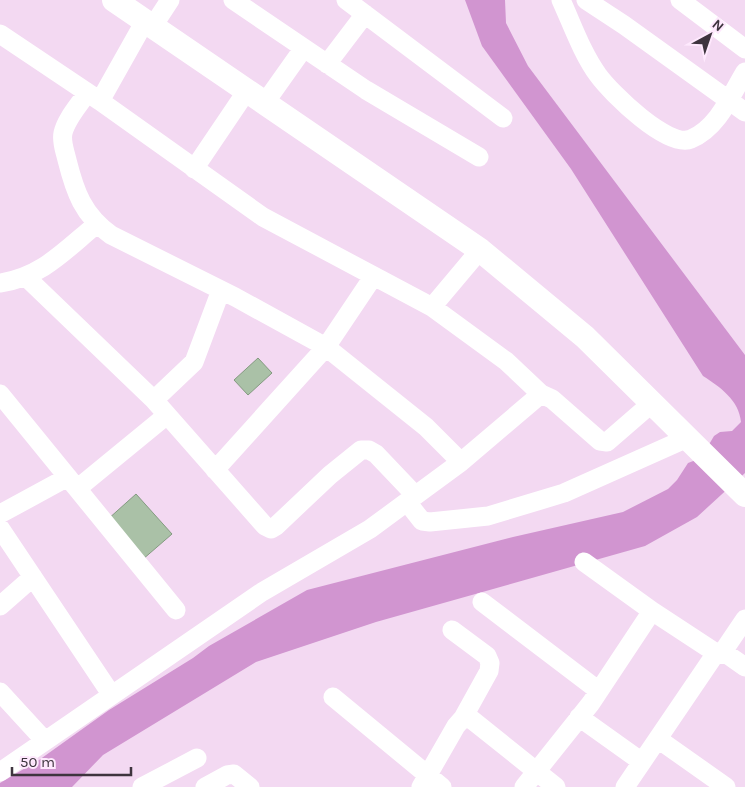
<svg xmlns="http://www.w3.org/2000/svg" width="745" height="787" viewBox="0 0 745 787" font-family="Karla,sans-serif">
<style>
.water{fill:#d195d0}
.building{fill:#aac1a7;stroke:#849a81}
.lines{fill:none;stroke-linecap:round;stroke-linejoin:round}
.minor{stroke:#fff;stroke-width:19}
.tertiary{stroke:#fff;stroke-width:24}
</style>
<rect width="100%" height="100%" fill="#f3d9f2"/>
<path class="water" d="M 465,0 L 505,0 L 506,23 L 528,66 L 745,355 L 745,473 L 697,517 L 645,546 L 376,622 L 256,662 L 103,755 L 72,787 L 0,787 L 0,783 L 39,760 L 109,710 L 193,658 L 209,646 L 307,590 L 513,537 L 623,512 L 668,489 L 677,480 L 688,463 L 701,458 L 714,436 L 720,432 L 732,431 L 741,422 C 739,400 720,387 703,376 L 571,169 L 482,46 Z"/>
<path class="building" d="M 258,358 L 272,373 L 248,395 L 234,380 Z
M 136,494 L 172,534 L 142,560 L 107,520 Z"/>
<g class="lines">
<path class="minor" d="M 233,0 L 366,90 L 479,157
M 346,0 L 503,118
M 561,0 C 572,24 582,53 598,75 C 611,93 668,149 691,139 C 718,128 731,95 745,72
M 586,0 L 624,25 L 745,112
M 680,0 L 745,49
M 153,26 L 170,0
M 0,34 L 100,101 L 263,217 L 432,307 L 506,361 L 541,394
M 327,64 L 365,14
M 87,93 C 79,105 66,119 63,133 C 61,142 65,151 67,160 C 75,192 83,215 111,235 L 235,297 L 326,347 L 426,427 L 461,462
M 100,101 L 145,21
M 264,104 L 303,49
M 194,169 L 246,92
M 27,278 L 154,400 L 265,526 L 271,529 L 276,526 L 330,475 L 361,450 L 369,450 L 376,454 L 415,495
M 0,283 C 42,277 65,250 97,224
M 432,307 L 480,250
M 0,394 L 176,610
M 154,400 L 194,362 L 221,290
M 215,470 L 326,347 L 373,277
M 78,488 L 167,415
M 407,502 L 422,521 L 430,522 L 488,516 L 564,493 L 685,439
M 0,514 L 68,477
M 0,528 L 111,694
M 584,562 L 652,611 L 716,653
M 482,602 L 599,691
M 0,606 L 33,577
M 452,630 L 487,656 L 490,663 L 489,671 L 463,718
M 722,653 L 745,619
M 0,692 L 45,741
M 333,697 L 442,787
M 579,717 L 642,762
M 658,739 L 726,787
M 0,772 L 262,592 L 370,529 L 461,462 L 541,394 L 552,399 L 600,441 L 607,442 L 652,403
M 142,787 L 197,758
M 205,787 L 227,775 L 234,774 L 250,787
M 421,787 L 456,726 L 463,718 L 471,719 L 556,787
M 524,787 L 591,703 L 652,611
M 625,787 L 716,653 L 728,655 L 745,667"/>
<path class="tertiary" d="M 114,0 L 480,250 L 585,337 L 745,495"/>
</g>
<g transform="translate(710 35) rotate(40)" stroke="#fee9fd" stroke-width="4" paint-order="stroke">
<path d="M0-4L9 19L0 12L-9 19Z" fill="#3e343e"/>
<text y="-8" font-size="14" font-weight="bold" text-anchor="middle" fill="#3e343e">N</text>
</g>
<path d="M12 767v8h119v-8" fill="none" stroke="#3e343e" stroke-width="2.5"/>
<text x="20" y="767" font-size="15" fill="#3e343e" stroke="#fee9fd" stroke-width="4" paint-order="stroke">50 m</text>
</svg>
